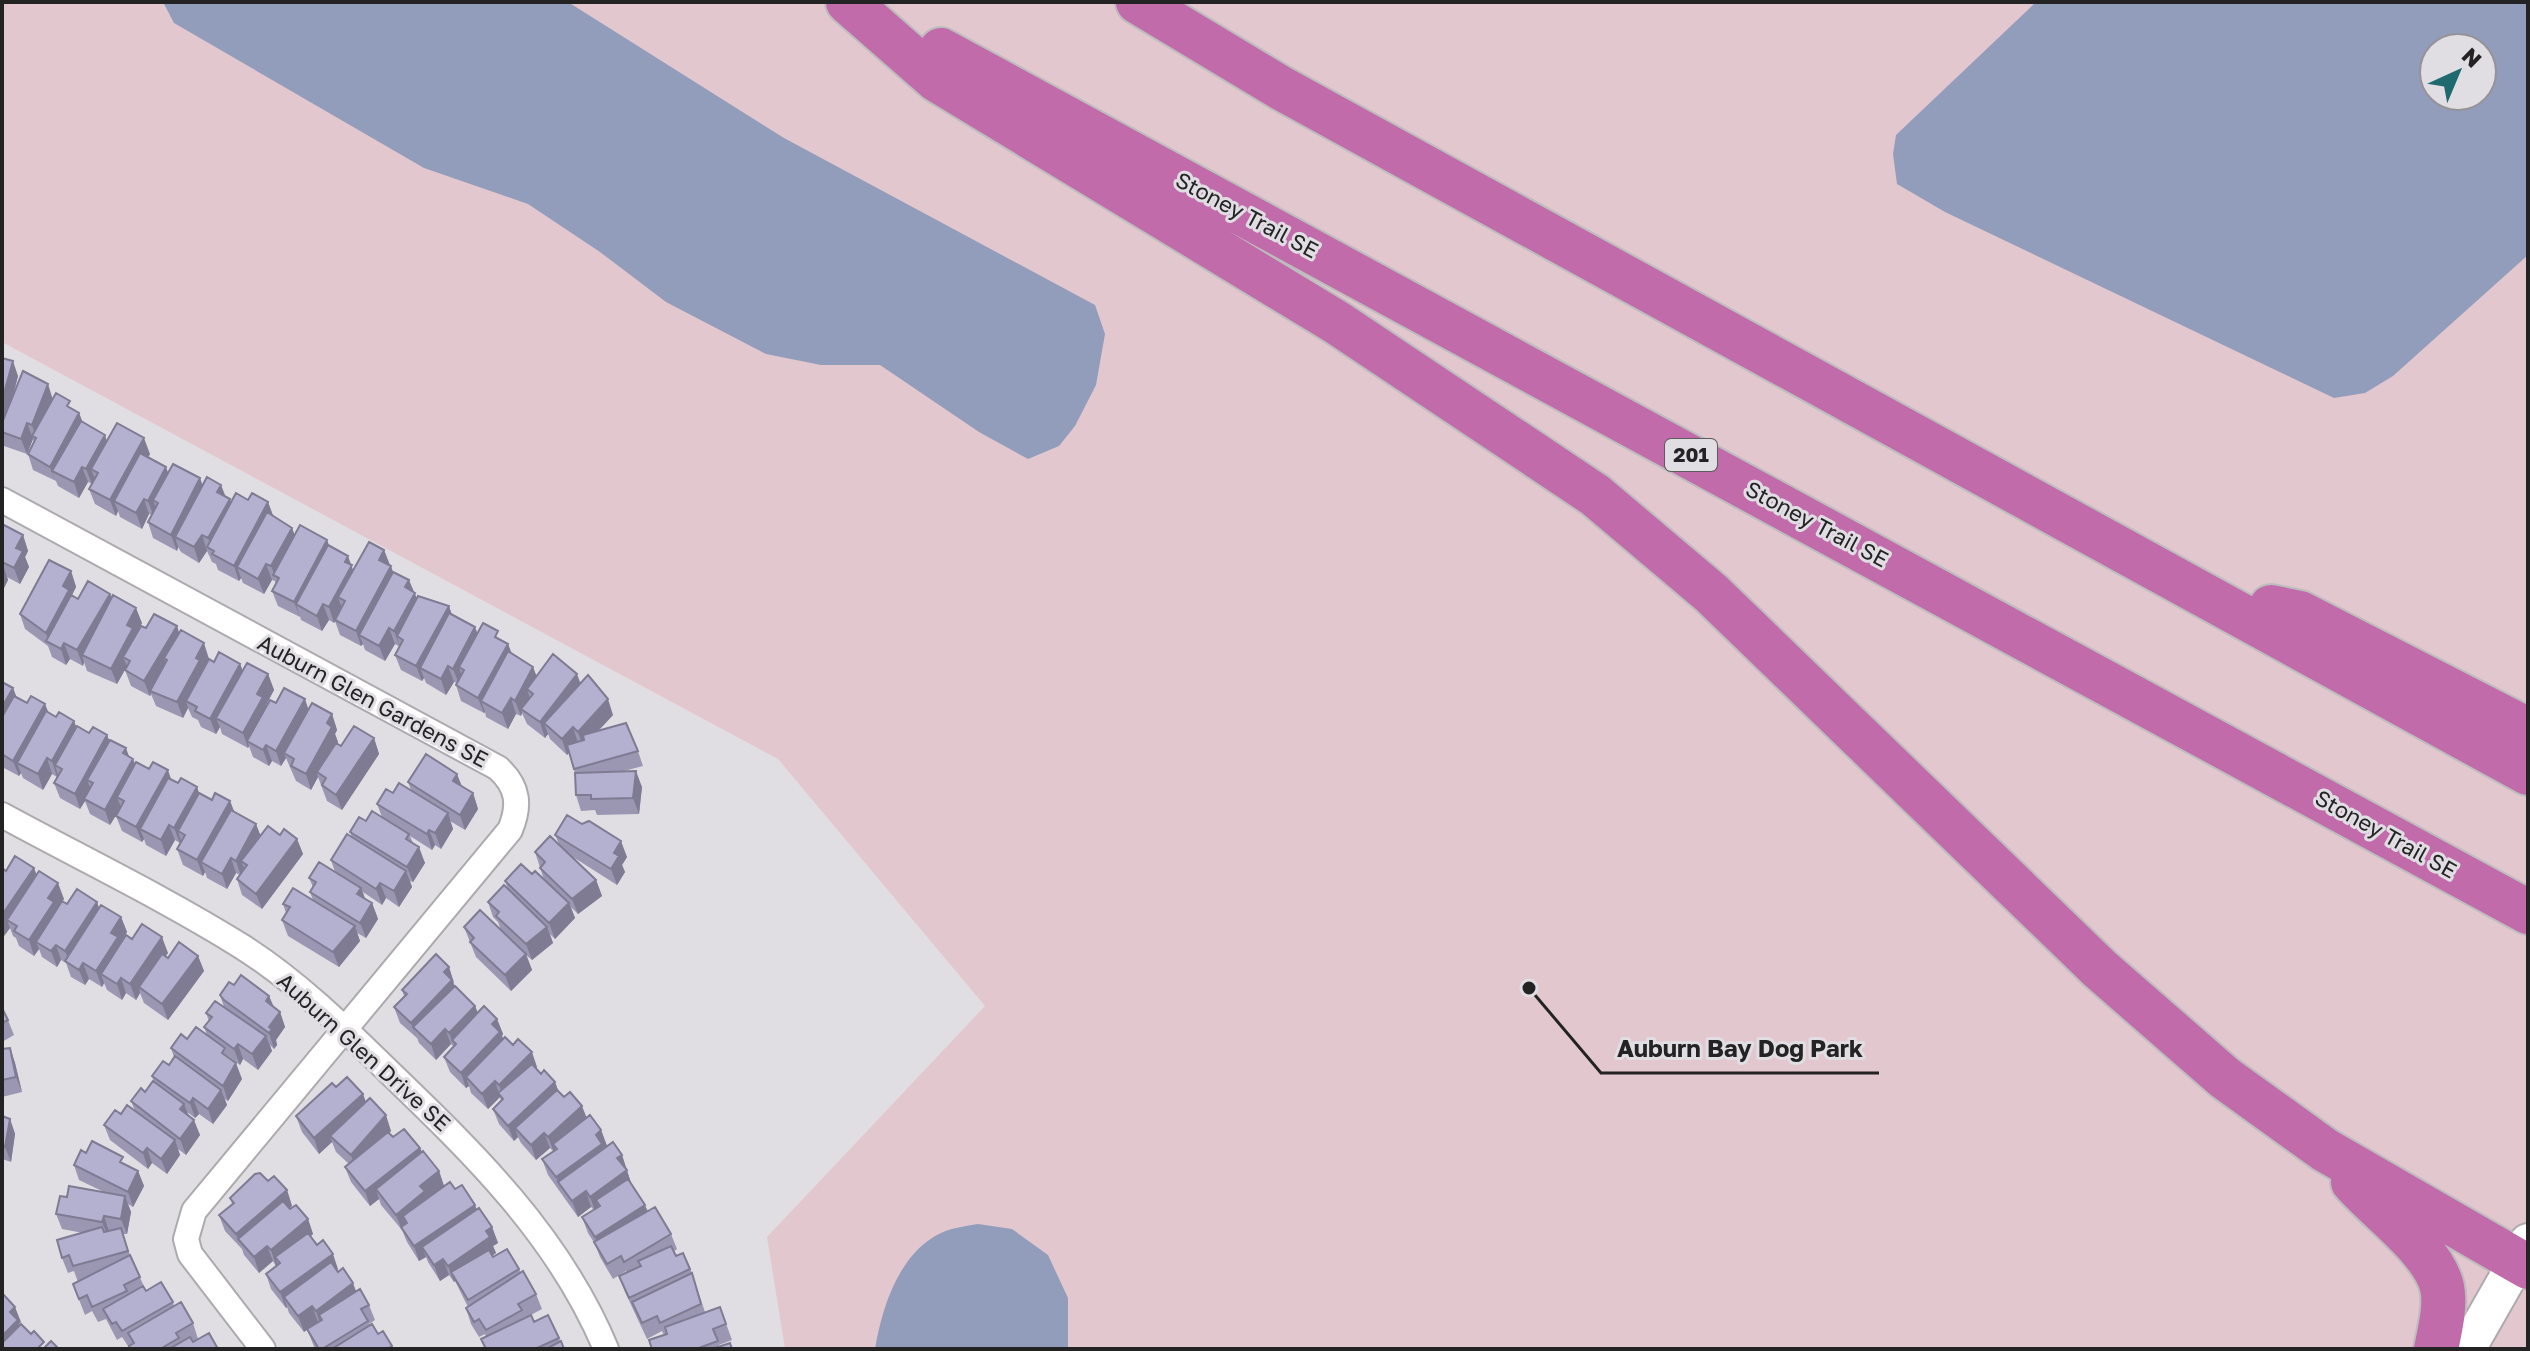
<svg xmlns="http://www.w3.org/2000/svg" width="2530" height="1351" viewBox="0 0 2530 1351" font-family="'Golos Text',sans-serif">
<style>
.green{fill:#e3c7ce;fill-rule:evenodd}
.water{fill:#929dbb;fill-rule:evenodd}
.lines{fill:none;stroke-linecap:round;stroke-linejoin:round}
.street-casing{stroke:#acaaae;stroke-width:28}
.secondary-casing{stroke:#acaaae;stroke-width:40}
.highway-casing{stroke:#bdbdbd;stroke-width:48}
.street{stroke:#fff;stroke-width:24}
.secondary{stroke:#fff;stroke-width:36}
.highway{stroke:#c26bab;stroke-width:44}
.wall{fill:#9b97b3}
.shaded-wall{fill:#7e7b92}
.building{fill:#b4b0d0;stroke:#7e7b92;stroke-width:2}
.labels{text-anchor:middle;stroke-width:6;stroke-linejoin:round;paint-order:stroke}
.shield{fill:#e1dee3;stroke:#5d5b5d;stroke-width:2}
.shield-label{font-size:20px;font-weight:bold;fill:#242324}
.street-label{font-size:22px;fill:#242324;stroke:#e1dee3}
.leader{fill:none;stroke:#242324;stroke-width:3}
.callout-dot{fill:#242324;stroke:#e1dee3;stroke-width:3}
.callout-label{font-size:24px;text-anchor:middle;font-weight:bold;fill:#242324;stroke:#e1dee3;stroke-width:6;stroke-linejoin:round;paint-order:stroke}
</style>
<rect width="100%" height="100%" fill="#e1dee3"/>
<path class="green" d="M 2,2 L 2528,2 L 2528,1349 L 785,1349 L 767,1237 L 985,1006 L 778,759 L 2,342 ZM 2434,48 L 2482,48 L 2482,96 L 2434,96 Z"/>
<path class="water" d="M 163,2 L 568,2 L 784,138 L 1095,305 L 1105,334 L 1096,385 L 1075,426 L 1059,446 L 1028,459 L 979,432 L 880,365 L 821,365 L 766,354 L 666,302 L 600,252 L 528,204 L 424,168 L 174,23 Z
M 2036,2 L 2528,2 L 2528,255 L 2393,376 L 2365,393 L 2334,398 L 1945,212 L 1897,184 L 1893,154 L 1896,135 ZM 2434,48 L 2482,48 L 2482,96 L 2434,96 Z
M 978,1224 L 1012,1229 L 1048,1255 L 1068,1298 L 1068,1349 L 875,1349 C 882,1307 899,1253 941,1233 C 951,1228 966,1226 978,1224 Z"/>
<g class="lines">
<defs>
<path id="street" d="M 2,500 L 498,768 C 519,787 520,806 510,830 L 194,1211 L 186,1239 L 190,1254 L 263,1349
M 2,815 C 81,858 164,898 241,946 C 295,980 342,1026 388,1071 C 474,1154 559,1236 606,1349"/>
<path id="secondary" d="M 2467,1349 L 2528,1242"/>
<path id="highway" d="M 848,2 L 937,80 L 1336,322 L 1595,495 L 1711,593 L 2100,969 L 2225,1078 L 2325,1150 L 2528,1267
M 1138,2 L 1281,88 L 2528,773
M 941,50 L 2528,912
M 2271,607 L 2300,613 L 2528,730
M 2353,1182 C 2378,1211 2433,1249 2442,1287 C 2446,1306 2440,1330 2436,1349"/>
</defs>
<use href="#street" class="street-casing"/>
<use href="#secondary" class="secondary-casing"/>
<use href="#highway" class="highway-casing"/>
<use href="#street" class="street"/>
<use href="#secondary" class="secondary"/>
<use href="#highway" class="highway"/>
</g>
<path class="wall" d="M 2,358 L 18,376 L 13,397 L 53,398 L 79,413 L 82,421 L 107,441 L 150,454 L 148,457 L 168,472 L 200,478 L 203,486 L 221,485 L 225,497 L 231,502 L 248,500 L 268,502 L 273,516 L 295,535 L 327,540 L 329,546 L 353,570 L 384,550 L 393,572 L 413,592 L 417,598 L 449,606 L 452,615 L 475,627 L 477,633 L 501,640 L 508,644 L 511,653 L 537,676 L 580,684 L 613,715 L 599,730 L 638,751 L 643,766 L 624,771 L 642,787 L 639,814 L 597,815 L 595,810 L 581,811 L 576,795 L 575,773 L 569,752 L 567,755 L 550,739 L 548,734 L 545,738 L 527,724 L 522,713 L 521,716 L 516,714 L 508,729 L 486,717 L 485,712 L 484,713 L 461,701 L 456,685 L 457,683 L 454,682 L 446,695 L 426,683 L 424,678 L 422,681 L 401,670 L 395,655 L 400,647 L 395,644 L 385,661 L 365,650 L 363,644 L 361,646 L 340,635 L 335,621 L 334,623 L 329,620 L 322,631 L 301,620 L 300,616 L 300,617 L 278,606 L 272,591 L 276,584 L 275,581 L 272,580 L 264,594 L 243,583 L 241,578 L 239,581 L 218,570 L 216,564 L 212,562 L 207,551 L 199,563 L 181,552 L 178,547 L 177,551 L 153,538 L 148,522 L 152,515 L 149,514 L 142,529 L 120,517 L 118,511 L 116,516 L 95,504 L 89,489 L 92,484 L 88,482 L 79,498 L 58,486 L 56,481 L 33,470 L 28,454 L 34,442 L 33,439 L 27,454 L 4,446 L 2,440 Z
M 2,524 L 23,535 L 28,551 L 25,557 L 29,567 L 20,584 L 7,577 L 8,580 L 2,592 Z
M 71,571 L 76,587 L 71,596 L 78,599 L 110,594 L 112,598 L 142,623 L 136,635 L 146,628 L 177,626 L 179,634 L 209,659 L 214,662 L 240,664 L 243,671 L 268,674 L 274,690 L 266,705 L 266,707 L 276,703 L 332,714 L 337,730 L 335,734 L 338,742 L 337,744 L 341,746 L 374,738 L 379,754 L 342,810 L 327,801 L 318,777 L 311,790 L 296,781 L 286,758 L 281,766 L 272,761 L 269,766 L 253,757 L 249,746 L 248,748 L 222,734 L 220,727 L 216,734 L 201,727 L 198,720 L 192,717 L 188,708 L 183,718 L 156,706 L 151,694 L 150,696 L 131,686 L 125,670 L 127,666 L 117,684 L 87,671 L 84,662 L 83,666 L 70,659 L 66,665 L 52,657 L 48,646 L 25,629 L 20,614 Z
M 2,682 L 13,688 L 16,697 L 27,703 L 45,704 L 48,713 L 89,733 L 107,735 L 109,741 L 129,756 L 135,764 L 178,783 L 197,787 L 199,793 L 212,800 L 230,801 L 234,811 L 261,835 L 280,835 L 297,839 L 303,854 L 262,909 L 242,895 L 237,879 L 240,875 L 236,873 L 227,889 L 207,878 L 205,872 L 203,876 L 183,865 L 177,849 L 180,843 L 175,840 L 166,856 L 146,845 L 144,839 L 142,842 L 122,831 L 116,816 L 121,807 L 110,825 L 90,814 L 85,801 L 80,809 L 60,798 L 54,783 L 57,777 L 52,774 L 43,790 L 23,778 L 21,773 L 19,776 L 2,767 Z
M 408,782 L 462,786 L 473,793 L 478,809 L 465,830 L 450,821 L 453,829 L 441,849 L 435,845 L 432,850 L 410,836 L 413,843 L 425,863 L 413,882 L 410,881 L 412,887 L 399,907 L 386,898 L 382,905 L 363,892 L 365,899 L 372,903 L 378,919 L 366,938 L 357,933 L 360,941 L 339,967 L 288,936 L 282,920 L 286,913 L 283,904 L 313,900 L 310,892 L 313,887 L 309,878 L 335,872 L 331,860 L 352,838 L 350,832 L 366,821 L 382,817 L 377,804 L 393,793 L 411,790 Z
M 555,835 L 627,857 L 622,865 L 625,872 L 617,885 L 573,857 L 596,880 L 602,896 L 578,914 L 571,907 L 575,918 L 555,939 L 550,934 L 553,943 L 532,960 L 526,955 L 532,970 L 511,991 L 476,957 L 464,927 L 501,930 L 498,922 L 493,917 L 488,902 L 508,889 L 505,881 L 532,874 L 544,880 L 535,852 L 559,844 Z
M 2,868 L 6,871 L 37,875 L 64,899 L 62,901 L 67,904 L 97,902 L 99,908 L 121,917 L 127,932 L 120,943 L 120,945 L 132,939 L 168,953 L 165,956 L 168,958 L 198,956 L 204,971 L 168,1020 L 144,1003 L 140,993 L 136,1000 L 126,993 L 122,1000 L 107,990 L 104,983 L 102,987 L 89,979 L 85,985 L 71,977 L 66,963 L 61,960 L 57,967 L 42,957 L 39,949 L 34,956 L 19,946 L 16,938 L 13,936 L 10,928 L 4,936 L 2,934 Z
M 449,967 L 454,982 L 453,984 L 454,987 L 475,1006 L 478,1013 L 497,1019 L 503,1034 L 502,1036 L 503,1039 L 537,1067 L 536,1068 L 541,1074 L 555,1082 L 558,1091 L 564,1097 L 601,1130 L 607,1146 L 622,1155 L 631,1183 L 648,1211 L 671,1234 L 677,1249 L 673,1252 L 676,1256 L 683,1253 L 692,1273 L 705,1312 L 720,1307 L 732,1340 L 719,1345 L 719,1347 L 733,1349 L 652,1349 L 664,1335 L 662,1331 L 647,1339 L 625,1292 L 619,1276 L 627,1272 L 626,1271 L 613,1279 L 600,1257 L 595,1244 L 588,1233 L 582,1217 L 594,1210 L 591,1207 L 578,1217 L 548,1175 L 542,1159 L 553,1151 L 550,1148 L 536,1160 L 521,1143 L 518,1137 L 514,1141 L 499,1124 L 493,1109 L 501,1101 L 500,1097 L 488,1109 L 471,1093 L 469,1086 L 466,1088 L 450,1072 L 444,1057 L 454,1047 L 451,1044 L 436,1060 L 419,1043 L 417,1038 L 400,1023 L 394,1007 L 404,996 L 402,990 Z
M 234,985 L 269,996 L 274,1007 L 280,1012 L 285,1027 L 276,1040 L 277,1045 L 274,1049 L 270,1045 L 272,1051 L 258,1070 L 243,1059 L 240,1065 L 228,1056 L 242,1079 L 228,1101 L 225,1099 L 227,1105 L 213,1124 L 199,1114 L 195,1118 L 187,1112 L 200,1135 L 186,1155 L 178,1149 L 180,1155 L 167,1174 L 152,1163 L 148,1169 L 110,1140 L 104,1125 L 121,1114 L 135,1111 L 131,1101 L 145,1092 L 154,1082 L 152,1076 L 169,1065 L 174,1057 L 171,1048 L 187,1039 L 207,1035 L 204,1027 L 209,1021 L 206,1013 L 224,1007 L 220,995 Z
M 2,1008 L 8,1020 L 14,1035 L 2,1042 Z
M 10,1048 L 15,1063 L 22,1092 L 2,1097 L 2,1049 Z
M 336,1087 L 363,1094 L 366,1102 L 391,1131 L 389,1133 L 393,1137 L 420,1148 L 422,1152 L 439,1171 L 444,1186 L 455,1189 L 477,1209 L 492,1227 L 498,1243 L 493,1246 L 496,1253 L 492,1256 L 493,1257 L 519,1269 L 521,1273 L 536,1294 L 542,1309 L 529,1316 L 534,1322 L 548,1315 L 564,1349 L 485,1349 L 481,1339 L 486,1337 L 485,1334 L 479,1337 L 471,1324 L 466,1308 L 468,1307 L 455,1281 L 454,1282 L 449,1275 L 440,1281 L 428,1262 L 426,1257 L 419,1261 L 407,1242 L 402,1230 L 381,1205 L 379,1199 L 370,1206 L 351,1182 L 345,1167 L 349,1164 L 336,1152 L 332,1142 L 319,1154 L 302,1132 L 296,1116 Z
M 2,1116 L 10,1119 L 15,1134 L 11,1162 L 2,1159 Z
M 86,1153 L 126,1165 L 138,1171 L 144,1186 L 133,1207 L 128,1204 L 131,1212 L 127,1234 L 123,1234 L 130,1255 L 146,1291 L 173,1302 L 174,1306 L 193,1323 L 198,1339 L 218,1349 L 130,1349 L 122,1337 L 117,1340 L 106,1319 L 98,1322 L 92,1311 L 85,1315 L 73,1284 L 78,1282 L 74,1271 L 68,1273 L 62,1258 L 83,1233 L 62,1229 L 56,1214 L 67,1197 L 104,1192 L 79,1180 L 74,1165 Z
M 268,1181 L 287,1190 L 292,1206 L 289,1208 L 308,1219 L 313,1234 L 311,1236 L 338,1269 L 337,1270 L 369,1305 L 375,1320 L 369,1324 L 370,1326 L 392,1346 L 393,1349 L 315,1349 L 307,1329 L 304,1332 L 289,1313 L 287,1307 L 286,1308 L 271,1289 L 266,1274 L 276,1266 L 273,1261 L 259,1273 L 244,1255 L 242,1249 L 225,1231 L 219,1215 L 232,1204 L 230,1198 Z"/>
<path class="shaded-wall" d="M 13,361 L 18,376 L 3,432 L 2,400 Z
M 48,384 L 53,400 L 37,441 L 32,425 Z
M 79,413 L 85,428 L 52,471 L 56,482 L 50,467 Z
M 27,423 L 33,439 L 27,454 L 21,439 Z
M 105,435 L 110,451 L 91,469 L 95,479 L 92,484 L 86,469 Z
M 144,438 L 150,454 L 122,505 L 114,501 L 118,511 L 116,516 L 110,500 Z
M 82,467 L 88,482 L 79,498 L 74,482 Z
M 166,467 L 172,483 L 158,503 L 153,500 L 157,511 L 154,517 L 148,501 Z
M 200,478 L 205,494 L 175,537 L 178,547 L 177,551 L 171,535 Z
M 221,485 L 227,500 L 217,492 Z
M 144,499 L 149,514 L 142,529 L 136,513 Z
M 230,499 L 235,514 L 212,549 L 208,538 Z
M 268,502 L 274,518 L 237,567 L 241,578 L 239,581 L 234,566 Z
M 292,528 L 298,543 L 275,576 L 271,566 Z
M 23,535 L 28,551 L 25,557 L 29,567 L 20,584 L 14,568 L 16,548 Z
M 202,535 L 207,551 L 199,563 L 194,547 Z
M 327,540 L 333,556 L 296,604 L 300,617 L 294,602 Z
M 384,550 L 390,566 L 379,560 Z
M 348,556 L 357,581 L 345,601 L 338,597 L 342,608 L 334,623 L 329,607 Z
M 266,564 L 272,580 L 264,594 L 258,579 Z
M 3,565 L 8,580 L 2,592 L 2,566 Z
M 391,566 L 396,582 L 359,635 L 363,644 L 361,646 L 356,631 Z
M 71,571 L 76,587 L 49,643 L 46,633 L 63,586 Z
M 409,580 L 421,608 L 397,636 L 400,647 L 394,631 L 405,587 Z
M 110,594 L 116,609 L 82,655 L 84,662 L 83,666 L 77,650 Z
M 323,604 L 329,620 L 322,631 L 317,616 Z
M 449,606 L 454,622 L 420,668 L 424,678 L 422,681 L 416,666 Z
M 136,608 L 142,623 L 123,657 L 127,666 L 117,684 L 111,669 L 127,625 Z
M 177,626 L 182,642 L 167,660 L 164,658 L 167,667 L 150,691 L 151,694 L 150,696 L 144,681 Z
M 475,627 L 481,643 L 464,670 L 459,667 L 462,677 L 459,684 L 453,669 Z
M 389,628 L 395,644 L 385,661 L 379,646 Z
M 64,643 L 70,659 L 66,665 L 61,649 Z
M 204,643 L 209,659 L 186,701 L 188,708 L 183,718 L 177,702 L 196,658 Z
M 508,644 L 514,659 L 481,701 L 485,712 L 484,713 L 478,698 Z
M 240,664 L 246,679 L 216,718 L 220,727 L 216,734 L 210,719 Z
M 448,666 L 454,682 L 446,695 L 441,679 Z
M 533,667 L 539,682 L 527,689 L 530,698 L 521,709 L 522,713 L 521,716 L 515,701 Z
M 268,674 L 274,690 L 266,705 L 268,712 L 247,741 L 249,746 L 248,748 L 243,733 L 257,694 Z
M 577,674 L 583,690 L 544,723 L 548,734 L 545,738 L 540,722 Z
M 13,688 L 19,703 L 2,733 L 2,707 Z
M 511,698 L 516,714 L 508,729 L 502,713 Z
M 305,699 L 310,714 L 284,753 L 286,758 L 281,766 L 276,751 Z
M 608,699 L 613,715 L 583,747 L 578,732 Z
M 45,704 L 51,719 L 17,763 L 21,773 L 19,776 L 13,761 Z
M 332,714 L 337,730 L 335,734 L 338,742 L 320,774 L 317,772 L 318,777 L 311,790 L 306,774 L 327,723 Z
M 74,721 L 80,736 L 55,765 L 58,775 L 57,777 L 52,761 Z
M 573,727 L 578,743 L 567,755 L 562,739 Z
M 107,735 L 113,750 L 93,783 L 87,780 L 91,790 L 84,799 L 85,801 L 80,809 L 75,794 Z
M 374,738 L 379,754 L 342,810 L 336,795 Z
M 266,745 L 272,761 L 269,766 L 263,750 Z
M 126,748 L 131,762 L 133,759 L 139,774 L 117,797 L 121,807 L 110,825 L 105,810 L 123,753 Z
M 47,758 L 52,774 L 43,790 L 38,774 Z
M 168,770 L 173,785 L 140,829 L 144,839 L 142,842 L 136,827 Z
M 636,771 L 642,787 L 639,814 L 633,798 Z
M 457,774 L 463,789 L 453,781 Z
M 197,787 L 202,803 L 178,831 L 181,841 L 180,843 L 174,828 Z
M 473,793 L 478,809 L 465,830 L 460,815 Z
M 230,801 L 236,817 L 201,862 L 205,872 L 203,876 L 197,860 Z
M 448,813 L 453,829 L 441,849 L 435,833 Z
M 256,824 L 262,839 L 241,861 L 245,870 L 241,876 L 236,861 Z
M 169,825 L 175,840 L 166,856 L 161,840 Z
M 429,830 L 435,845 L 432,850 L 427,834 Z
M 297,839 L 303,854 L 262,909 L 256,894 Z
M 621,841 L 627,857 L 622,865 L 625,872 L 617,885 L 611,869 L 614,853 Z
M 419,847 L 425,863 L 413,882 L 407,867 Z
M 231,858 L 236,873 L 227,889 L 222,874 Z
M 34,868 L 40,883 L 7,920 L 10,928 L 4,936 L 2,929 L 2,915 Z
M 406,871 L 412,887 L 399,907 L 394,891 Z
M 596,880 L 602,896 L 578,914 L 572,899 Z
M 58,883 L 64,899 L 36,942 L 39,949 L 34,956 L 29,940 L 48,898 Z
M 380,883 L 386,898 L 382,905 L 376,889 Z
M 361,888 L 367,904 L 357,894 Z
M 97,902 L 102,917 L 70,964 L 65,951 Z
M 372,903 L 378,919 L 366,938 L 360,923 Z
M 569,903 L 575,918 L 555,939 L 549,923 Z
M 121,917 L 127,932 L 120,943 L 123,953 L 101,974 L 104,983 L 102,987 L 96,971 L 111,933 Z
M 355,926 L 360,941 L 339,967 L 333,952 Z
M 547,927 L 553,943 L 532,960 L 526,944 Z
M 162,937 L 168,953 L 142,990 L 139,987 L 140,993 L 136,1000 L 130,984 Z
M 56,945 L 61,960 L 57,967 L 51,951 Z
M 526,954 L 532,970 L 511,991 L 505,975 Z
M 198,956 L 204,971 L 168,1020 L 162,1004 Z
M 83,963 L 89,979 L 85,985 L 79,970 Z
M 449,967 L 457,995 L 413,1027 L 417,1039 L 411,1023 L 444,972 Z
M 121,978 L 126,993 L 122,1000 L 117,984 Z
M 269,996 L 275,1011 L 266,1001 Z
M 475,1006 L 481,1021 L 452,1040 L 455,1048 L 449,1033 Z
M 280,1012 L 285,1027 L 276,1040 L 277,1045 L 274,1049 L 269,1033 L 269,1027 Z
M 497,1019 L 503,1034 L 502,1036 L 506,1047 L 466,1077 L 469,1086 L 466,1088 L 461,1073 L 492,1024 Z
M 445,1029 L 451,1044 L 436,1060 L 431,1044 Z
M 266,1036 L 272,1051 L 258,1070 L 252,1054 Z
M 238,1044 L 243,1059 L 240,1065 L 234,1049 Z
M 10,1048 L 15,1063 L 22,1092 L 16,1077 Z
M 532,1052 L 537,1067 L 505,1101 L 499,1085 Z
M 236,1063 L 242,1079 L 228,1101 L 223,1086 Z
M 495,1081 L 500,1097 L 488,1109 L 482,1094 Z
M 555,1082 L 561,1098 L 515,1128 L 518,1137 L 514,1141 L 508,1126 Z
M 221,1090 L 227,1105 L 213,1124 L 208,1109 Z
M 363,1094 L 368,1109 L 330,1136 L 332,1142 L 319,1154 L 314,1138 Z
M 193,1098 L 199,1114 L 195,1118 L 190,1103 Z
M 184,1104 L 190,1119 L 180,1109 Z
M 582,1106 L 588,1121 L 553,1144 L 556,1151 L 554,1152 L 548,1137 Z
M 386,1115 L 391,1131 L 356,1170 L 351,1155 Z
M 10,1119 L 15,1134 L 11,1162 L 5,1147 Z
M 194,1120 L 200,1135 L 186,1155 L 180,1139 Z
M 601,1130 L 607,1146 L 558,1182 L 562,1193 L 556,1177 L 596,1135 Z
M 544,1133 L 550,1148 L 536,1160 L 531,1145 Z
M 175,1140 L 180,1155 L 167,1174 L 161,1159 Z
M 147,1148 L 152,1163 L 148,1169 L 143,1153 Z
M 420,1148 L 426,1164 L 376,1189 L 379,1199 L 370,1206 L 365,1191 Z
M 622,1155 L 632,1186 L 596,1200 L 600,1210 L 596,1213 L 590,1197 L 617,1158 Z
M 138,1171 L 144,1186 L 133,1207 L 128,1192 Z
M 439,1171 L 444,1186 L 403,1216 L 407,1226 L 402,1230 L 396,1215 L 420,1186 Z
M 287,1190 L 292,1206 L 245,1247 L 238,1239 L 242,1250 L 236,1234 Z
M 586,1191 L 591,1207 L 578,1217 L 572,1201 Z
M 125,1196 L 131,1212 L 127,1234 L 121,1219 Z
M 475,1205 L 481,1221 L 422,1247 L 426,1257 L 419,1261 L 414,1246 Z
M 645,1205 L 651,1221 L 600,1253 L 595,1237 Z
M 104,1216 L 109,1231 L 108,1237 L 102,1222 Z
M 308,1219 L 313,1234 L 280,1263 L 275,1257 L 278,1265 L 276,1266 L 271,1250 Z
M 492,1227 L 498,1243 L 493,1246 L 496,1253 L 456,1280 L 451,1272 L 455,1281 L 454,1282 L 448,1266 L 486,1231 Z
M 267,1246 L 273,1261 L 259,1273 L 254,1257 Z
M 333,1254 L 338,1269 L 290,1305 L 284,1297 L 287,1307 L 286,1308 L 280,1292 Z
M 443,1259 L 449,1275 L 440,1281 L 434,1265 Z
M 353,1283 L 359,1299 L 319,1315 L 323,1325 L 321,1326 L 316,1311 Z
M 312,1306 L 318,1322 L 304,1332 L 298,1316 Z
M 15,1307 L 21,1322 L 19,1324 L 24,1336 L 2,1349 L 2,1336 L 10,1312 Z"/>
<path class="building" d="M 2,358 L 13,361 L 2,400 Z
M 23,371 L 48,384 L 32,425 L 27,423 L 21,439 L 2,432 L 2,423 Z
M 56,393 L 70,401 L 67,406 L 79,413 L 50,467 L 28,454 L 36,438 L 32,436 Z
M 81,421 L 105,435 L 86,469 L 82,467 L 74,482 L 52,471 Z
M 117,423 L 144,438 L 110,500 L 89,489 L 98,473 L 91,469 Z
M 140,453 L 166,467 L 148,501 L 144,499 L 136,513 L 114,501 Z
M 173,464 L 200,478 L 171,535 L 148,522 L 158,503 L 153,500 Z
M 207,477 L 221,485 L 217,492 L 230,499 L 208,538 L 202,535 L 194,547 L 175,537 Z
M 236,493 L 248,500 L 252,493 L 268,502 L 234,566 L 212,554 L 214,551 L 207,547 Z
M 267,512 L 292,528 L 271,566 L 266,564 L 258,579 L 237,567 Z
M 2,524 L 23,535 L 16,548 L 23,551 L 14,568 L 2,562 Z
M 300,525 L 327,540 L 294,602 L 272,591 L 279,578 L 273,575 Z
M 369,542 L 384,550 L 379,560 L 391,566 L 356,631 L 335,620 L 345,601 L 338,597 Z
M 328,545 L 348,556 L 345,562 L 352,565 L 329,607 L 323,604 L 317,616 L 296,604 Z
M 49,560 L 71,571 L 63,586 L 69,590 L 46,633 L 20,614 Z
M 393,572 L 409,580 L 405,587 L 415,593 L 394,631 L 389,628 L 379,646 L 359,635 Z
M 88,581 L 110,594 L 77,650 L 64,643 L 61,649 L 46,641 L 71,595 L 78,599 Z
M 113,595 L 136,608 L 127,625 L 133,628 L 111,669 L 82,655 Z
M 418,596 L 449,606 L 416,666 L 395,655 L 403,640 L 397,636 Z
M 449,613 L 475,627 L 453,669 L 448,666 L 441,679 L 420,668 Z
M 154,614 L 177,626 L 144,681 L 125,670 L 130,661 L 123,657 L 141,626 L 146,628 Z
M 483,623 L 498,631 L 495,637 L 508,644 L 478,698 L 456,685 L 464,670 L 459,667 Z
M 181,630 L 204,643 L 196,658 L 200,660 L 177,702 L 150,691 L 167,660 L 164,658 Z
M 508,651 L 533,667 L 515,701 L 511,698 L 502,713 L 481,701 Z
M 219,652 L 240,664 L 210,719 L 195,711 L 197,707 L 186,701 L 209,659 L 214,662 Z
M 553,654 L 577,674 L 540,722 L 521,709 L 533,694 L 527,689 Z
M 247,663 L 268,674 L 257,694 L 263,697 L 243,733 L 216,718 Z
M 588,675 L 608,699 L 578,732 L 573,727 L 562,739 L 544,723 Z
M 2,682 L 13,688 L 2,707 Z
M 284,688 L 305,699 L 276,751 L 266,745 L 263,750 L 247,741 L 270,700 L 276,703 Z
M 14,696 L 27,703 L 31,696 L 45,704 L 13,761 L 2,754 L 2,717 Z
M 312,703 L 332,714 L 327,723 L 332,727 L 306,774 L 291,766 L 294,759 L 284,753 Z
M 46,711 L 56,717 L 59,712 L 74,721 L 52,761 L 47,758 L 38,774 L 17,763 Z
M 626,723 L 638,751 L 574,769 L 567,745 L 584,740 L 583,735 Z
M 77,726 L 89,733 L 93,727 L 107,735 L 75,794 L 54,783 L 62,769 L 55,765 Z
M 354,726 L 374,738 L 336,795 L 322,785 L 326,778 L 317,772 L 336,743 L 341,746 Z
M 110,740 L 126,748 L 123,753 L 133,759 L 105,810 L 84,799 L 93,783 L 87,780 Z
M 426,754 L 457,774 L 453,781 L 473,793 L 460,815 L 408,782 Z
M 136,762 L 149,769 L 153,762 L 168,770 L 136,827 L 116,816 L 124,801 L 117,797 Z
M 636,771 L 633,798 L 591,799 L 591,795 L 576,795 L 575,773 Z
M 168,778 L 178,783 L 181,778 L 197,787 L 174,828 L 169,825 L 161,840 L 140,829 Z
M 399,783 L 448,813 L 435,833 L 429,830 L 427,834 L 377,804 L 386,789 L 393,793 Z
M 199,793 L 212,800 L 215,793 L 230,801 L 197,860 L 177,849 L 185,835 L 178,831 Z
M 231,810 L 256,824 L 236,861 L 231,858 L 222,874 L 201,862 Z
M 372,811 L 409,834 L 406,839 L 419,847 L 407,867 L 350,832 L 359,817 L 366,821 Z
M 567,815 L 582,824 L 589,821 L 621,841 L 614,853 L 619,856 L 611,869 L 555,835 Z
M 268,826 L 280,835 L 284,829 L 297,839 L 256,894 L 237,879 L 247,865 L 241,861 Z
M 347,834 L 406,871 L 394,891 L 380,883 L 376,889 L 331,860 Z
M 550,836 L 596,880 L 572,899 L 540,868 L 545,862 L 535,852 Z
M 15,856 L 34,868 L 2,915 L 2,868 L 6,871 Z
M 319,862 L 361,888 L 357,894 L 372,903 L 360,923 L 310,892 L 316,882 L 309,878 Z
M 521,864 L 532,874 L 535,871 L 569,903 L 549,923 L 505,881 Z
M 39,871 L 58,883 L 48,898 L 54,902 L 29,940 L 14,931 L 17,926 L 7,920 Z
M 504,885 L 547,927 L 526,944 L 496,916 L 499,912 L 488,902 Z
M 293,888 L 355,926 L 333,952 L 282,920 L 290,907 L 283,904 Z
M 77,889 L 97,902 L 65,951 L 56,945 L 51,951 L 36,942 L 62,901 L 67,904 Z
M 101,905 L 121,917 L 111,933 L 118,937 L 96,971 L 83,963 L 79,970 L 65,961 Z
M 480,910 L 526,954 L 505,975 L 470,942 L 474,938 L 464,927 Z
M 142,924 L 162,937 L 130,984 L 121,978 L 117,984 L 101,974 L 126,935 L 132,939 Z
M 179,942 L 198,956 L 162,1004 L 139,987 L 162,954 L 168,958 Z
M 436,954 L 449,967 L 444,972 L 452,980 L 411,1023 L 394,1007 L 407,994 L 402,990 Z
M 241,975 L 269,996 L 266,1001 L 280,1012 L 269,1027 L 272,1029 L 269,1033 L 224,1000 L 220,995 L 229,982 L 234,985 Z
M 455,986 L 475,1006 L 449,1033 L 445,1029 L 431,1044 L 413,1027 Z
M 215,1001 L 266,1036 L 252,1054 L 238,1044 L 234,1049 L 204,1027 L 212,1017 L 206,1013 Z
M 484,1006 L 497,1019 L 492,1024 L 500,1032 L 461,1073 L 444,1057 L 456,1044 L 452,1040 Z
M 2,1008 L 8,1020 L 2,1023 Z
M 196,1027 L 225,1048 L 222,1053 L 236,1063 L 223,1086 L 171,1048 L 181,1034 L 187,1039 Z
M 505,1037 L 513,1045 L 518,1039 L 532,1052 L 499,1085 L 495,1081 L 482,1094 L 466,1077 Z
M 10,1048 L 16,1077 L 2,1080 L 2,1049 Z
M 175,1056 L 221,1090 L 208,1109 L 193,1098 L 190,1103 L 152,1076 L 163,1061 L 169,1065 Z
M 532,1064 L 541,1074 L 544,1070 L 555,1082 L 508,1126 L 493,1109 L 503,1099 L 498,1093 Z
M 347,1077 L 363,1094 L 314,1138 L 296,1116 L 332,1083 L 336,1087 Z
M 153,1081 L 184,1104 L 180,1109 L 194,1120 L 180,1139 L 131,1101 L 141,1088 L 145,1092 Z
M 557,1090 L 564,1097 L 570,1092 L 582,1106 L 548,1137 L 544,1133 L 531,1145 L 515,1128 Z
M 370,1098 L 386,1115 L 351,1155 L 330,1136 Z
M 127,1105 L 175,1140 L 161,1159 L 147,1148 L 143,1153 L 104,1125 L 115,1110 L 121,1114 Z
M 590,1115 L 601,1130 L 596,1135 L 602,1144 L 556,1177 L 542,1159 L 557,1149 L 553,1144 Z
M 2,1116 L 10,1119 L 5,1147 L 2,1146 Z
M 404,1129 L 420,1148 L 365,1191 L 345,1167 L 388,1132 L 393,1137 Z
M 92,1141 L 123,1157 L 120,1162 L 138,1171 L 128,1192 L 74,1165 L 81,1150 L 86,1153 Z
M 613,1142 L 622,1155 L 617,1158 L 627,1170 L 590,1197 L 586,1191 L 572,1201 L 558,1182 Z
M 423,1151 L 439,1171 L 420,1186 L 425,1191 L 396,1215 L 376,1189 Z
M 260,1173 L 268,1181 L 274,1176 L 287,1190 L 236,1234 L 219,1215 L 234,1203 L 230,1198 L 255,1174 Z
M 628,1179 L 645,1205 L 595,1237 L 582,1217 L 600,1206 L 596,1200 Z
M 450,1182 L 455,1189 L 462,1185 L 475,1205 L 414,1246 L 401,1227 L 407,1223 L 403,1216 Z
M 69,1186 L 125,1196 L 121,1219 L 104,1216 L 102,1222 L 56,1214 L 60,1196 L 67,1197 Z
M 283,1201 L 290,1209 L 296,1205 L 308,1219 L 271,1250 L 267,1246 L 254,1257 L 238,1239 Z
M 655,1207 L 671,1234 L 624,1262 L 621,1256 L 607,1264 L 594,1242 Z
M 479,1208 L 492,1227 L 486,1231 L 490,1237 L 448,1266 L 443,1259 L 434,1265 L 422,1247 Z
M 102,1227 L 104,1232 L 121,1228 L 128,1251 L 73,1266 L 69,1255 L 62,1258 L 57,1240 Z
M 308,1233 L 317,1245 L 323,1240 L 333,1254 L 280,1292 L 266,1274 L 280,1263 L 275,1257 Z
M 671,1246 L 676,1256 L 683,1253 L 690,1269 L 629,1298 L 619,1276 L 641,1266 L 638,1261 Z
M 507,1249 L 519,1269 L 468,1300 L 451,1272 L 489,1250 L 493,1257 Z
M 130,1255 L 140,1277 L 124,1285 L 127,1291 L 92,1307 L 87,1295 L 79,1299 L 73,1284 Z
M 331,1262 L 338,1272 L 343,1268 L 353,1283 L 316,1311 L 312,1306 L 298,1316 L 284,1297 Z
M 523,1271 L 536,1294 L 518,1304 L 522,1310 L 486,1330 L 479,1319 L 474,1322 L 466,1308 Z
M 692,1273 L 701,1304 L 660,1323 L 657,1316 L 642,1323 L 632,1302 Z
M 161,1282 L 173,1302 L 122,1331 L 116,1322 L 112,1324 L 103,1309 L 143,1286 L 146,1291 Z
M 360,1289 L 369,1305 L 361,1309 L 368,1321 L 322,1349 L 319,1349 L 307,1329 L 322,1320 L 319,1315 Z
M 2,1294 L 3,1294 L 15,1307 L 10,1312 L 18,1320 L 2,1336 Z
M 181,1302 L 193,1323 L 176,1333 L 179,1338 L 160,1349 L 131,1349 L 129,1346 L 134,1343 L 128,1333 Z
M 720,1307 L 726,1324 L 713,1329 L 718,1341 L 696,1349 L 652,1349 L 649,1340 L 667,1334 L 665,1327 Z
M 531,1315 L 534,1322 L 548,1315 L 559,1338 L 535,1349 L 486,1349 L 481,1339 Z
M 21,1324 L 31,1334 L 34,1331 L 44,1342 L 37,1349 L 2,1349 L 2,1343 Z
M 372,1324 L 378,1334 L 383,1331 L 392,1346 L 387,1349 L 332,1349 Z
M 209,1333 L 218,1349 L 169,1349 L 190,1337 L 193,1342 Z
M 51,1341 L 59,1349 L 43,1349 Z
M 561,1341 L 564,1349 L 546,1349 Z
M 730,1343 L 732,1349 L 712,1349 Z"/>
<g class="labels">
<rect class="shield" x="1665" y="439" width="52" height="32" rx="6"/>
<g class="shield-label">
<text x="1691" y="462">201</text>
</g>
<g class="street-label">
<text transform="translate(1247 215) rotate(28)" y="8">Stoney Trail SE</text>
<text transform="translate(1817 524) rotate(28)" y="8">Stoney Trail SE</text>
<text transform="translate(373 701) rotate(28)" y="8">Auburn Glen Gardens SE</text>
<text transform="translate(2386 834) rotate(29)" y="8">Stoney Trail SE</text>
<text transform="translate(364 1052) rotate(42)" y="8">Auburn Glen Drive SE</text>
</g>
</g>
<path class="leader" d="M1529 988L1601 1073H1879"/>
<circle class="callout-dot" cx="1529" cy="988" r="8"/>
<g class="callout-label">
<text x="1740" y="1057">Auburn Bay Dog Park</text>
</g>
<rect width="2530" height="1351" fill="none" stroke="#242324" stroke-width="8"/>
<g transform="translate(2458 72) rotate(44)"><circle r="38" fill="#e1dee3" stroke="#959397" stroke-width="2"/>
<path d="M0-6L14 30L0 20L-14 30Z" fill="#1e6a6f"/>
<text y="-12" font-size="22" font-weight="bold" text-anchor="middle" fill="#242324">N</text>
</g>
</svg>
